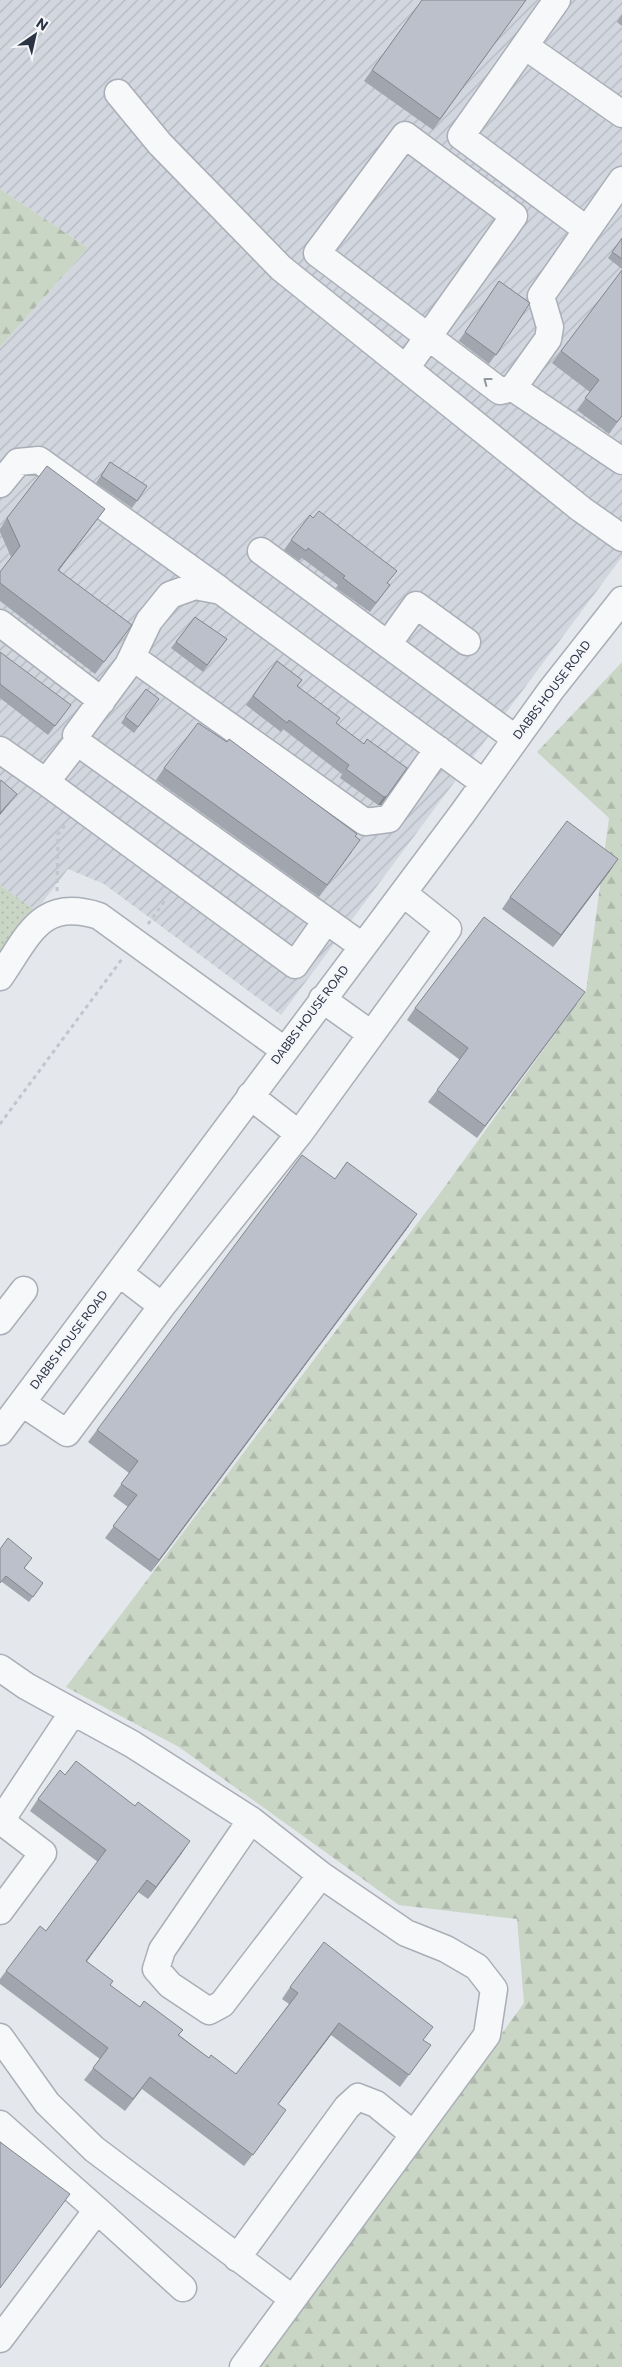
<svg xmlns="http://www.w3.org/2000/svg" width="622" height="2367" viewBox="0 0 622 2367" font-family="Commissioner,sans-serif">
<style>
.industrial{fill:url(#industrial-furrows)}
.green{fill:url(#green-dots)}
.forest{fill:url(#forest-firs)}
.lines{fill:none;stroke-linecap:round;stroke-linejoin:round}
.minor-casing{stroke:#a9aeb7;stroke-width:29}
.path{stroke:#c2c5cb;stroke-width:3;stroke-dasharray:4 4;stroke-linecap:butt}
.minor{stroke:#f7f8fa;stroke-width:26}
.wall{fill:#a1a5ae}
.shaded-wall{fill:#83868d}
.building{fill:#bbc0ca;stroke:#83868d}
.oneway{stroke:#9196a0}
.labels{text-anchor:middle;stroke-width:5;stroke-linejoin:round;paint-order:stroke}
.street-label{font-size:12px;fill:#2b3445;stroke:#f4f6f9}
</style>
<defs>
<pattern id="industrial-furrows" width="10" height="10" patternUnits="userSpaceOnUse" patternTransform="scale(1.25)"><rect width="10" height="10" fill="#d2d6de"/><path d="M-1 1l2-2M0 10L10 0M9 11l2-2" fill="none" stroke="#b4b8c0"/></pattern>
<pattern id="green-dots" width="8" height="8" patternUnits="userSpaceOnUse" patternTransform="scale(1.25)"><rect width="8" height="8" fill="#c9d6c5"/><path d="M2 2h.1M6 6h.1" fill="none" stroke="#adb8ab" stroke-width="1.8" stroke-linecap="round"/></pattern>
<pattern id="forest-firs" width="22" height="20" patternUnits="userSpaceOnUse" patternTransform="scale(1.25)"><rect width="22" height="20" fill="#c9d6c5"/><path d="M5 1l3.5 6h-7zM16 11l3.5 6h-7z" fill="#adb8ab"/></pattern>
</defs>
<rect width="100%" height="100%" fill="#e4e7ec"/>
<path class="industrial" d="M 0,0 L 622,0 L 622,557 L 281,1015 L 104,884 L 68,869 L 36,911 L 0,885 L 0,347 L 88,248 L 0,189 Z"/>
<path class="green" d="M 0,885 L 36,911 L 0,957 Z"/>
<path class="forest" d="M 0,189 L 88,248 L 0,347 Z
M 622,662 L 622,2367 L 252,2367 L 435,2126 L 524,2003 L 517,1919 L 399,1905 L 179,1747 L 66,1687 L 438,1196 L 586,991 L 609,818 L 537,752 Z"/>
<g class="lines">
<defs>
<path id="minor" d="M 525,46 L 622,114
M 118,93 L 160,144 L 281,268 L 581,509 L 622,538
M 587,230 L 622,180
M 406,368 L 514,216 L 405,135 L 317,253 L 500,391 L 513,388 L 548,339 L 550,327 L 541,296 L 587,230 L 461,136 L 557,0
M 513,388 L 622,461
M 0,484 L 18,462 L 39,460 L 219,589
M 261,551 L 516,739
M 0,623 L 102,701
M 388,644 L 416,605 L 467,642
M 132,657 L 365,822 L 389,819 L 438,749
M 77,742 L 46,782 L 295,965 L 326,921
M 0,750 L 46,782
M 362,946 L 77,742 L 76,735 L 128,665 L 149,621 L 170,595 L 195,586 L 221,591 L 484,783
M 0,977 C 29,935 41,897 99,916 L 284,1050
M 322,999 L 371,1034
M 299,1134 L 448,929 L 403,893
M 119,1273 L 162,1306
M 0,1321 L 24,1290
M 22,1403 L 67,1433 L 162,1306 L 299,1134 L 250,1096
M 0,1432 L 462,814 L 551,690 L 622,600
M 0,1668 L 26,1686 L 132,1744 L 251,1820 L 321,1875 L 406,1933 L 446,1949 L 477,1967 L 494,1989 L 487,2035 L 243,2367
M 251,1820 L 162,1950 L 156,1969 L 170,1985 L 209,2011 L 222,2004 L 321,1875
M 0,1822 L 73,1712
M 0,1911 L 43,1853 L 1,1821
M 0,2037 L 47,2103 L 94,2149 L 293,2299
M 0,2124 L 97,2210 L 0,2339
M 97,2210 L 183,2288
M 237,2258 L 347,2107 L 358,2097 L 376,2104 L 413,2134"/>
</defs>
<use href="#minor" class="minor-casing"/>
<path class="path" d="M 57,891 L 58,834 L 65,825
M 148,924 L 166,899
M 0,1124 L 122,959"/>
<use href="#minor" class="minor"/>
</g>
<path class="wall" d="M 422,0 L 526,0 L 433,130 L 364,81 Z
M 622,14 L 622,26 L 617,22 Z
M 622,238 L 622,269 L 608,258 Z
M 622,270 L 622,416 L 609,434 L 577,410 L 590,392 L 552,363 Z
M 499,281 L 530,303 L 489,364 L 459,341 Z
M 110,462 L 147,486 L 132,508 L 96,483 Z
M 105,509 L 59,570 L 123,637 L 95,674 L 0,601 L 0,572 L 11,557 L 0,532 L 0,529 L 7,518 Z
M 291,540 L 387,584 L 390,585 L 370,612 L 336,588 L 338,585 L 302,558 L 299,561 L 284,550 Z
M 195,617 L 227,639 L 203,672 L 171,648 Z
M 0,652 L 64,714 L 48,735 L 0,698 Z
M 277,661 L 302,680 L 298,686 L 336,723 L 364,744 L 407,768 L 381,805 L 378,805 L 340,778 L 342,774 L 283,729 L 281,732 L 246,705 Z
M 159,699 L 134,733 L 121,723 L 125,717 Z
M 164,768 L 352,852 L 319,897 L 156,780 Z
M 610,871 L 553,947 L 502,909 L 510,897 Z
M 577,1004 L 477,1138 L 428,1102 L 460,1060 L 407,1020 L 415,1008 Z
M 335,1179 L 409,1226 L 151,1572 L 105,1538 L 128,1507 L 113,1496 L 129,1473 L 88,1442 L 97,1430 Z
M 0,1549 L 28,1563 L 24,1569 L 43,1583 L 29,1602 L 2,1582 Z
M 65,1775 L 182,1853 L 148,1899 L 138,1892 L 87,1961 L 110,1985 L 140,2007 L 183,2030 L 179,2035 L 209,2058 L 236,2074 L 289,2004 L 282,1999 L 290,1987 L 424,2040 L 422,2057 L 400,2087 L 331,2035 L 278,2105 L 278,2122 L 244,2166 L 142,2089 L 125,2111 L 84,2080 L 100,2059 L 0,1984 L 0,1979 L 6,1971 L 46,1931 L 98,1862 L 30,1811 L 38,1799 Z"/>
<path class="shaded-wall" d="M 105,509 L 96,521 L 50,582 L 58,570 Z
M 17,794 L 12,800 L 0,815 L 0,813 Z
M 387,796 L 381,805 L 378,805 L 384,797 Z
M 618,859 L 610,871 L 553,947 L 561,935 Z
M 417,1214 L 409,1226 L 151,1572 L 159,1560 Z
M 190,1841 L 182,1853 L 148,1899 L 156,1887 Z
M 147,1880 L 138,1892 L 78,1973 L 86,1961 Z
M 339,2023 L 331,2035 L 269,2116 L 278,2104 Z"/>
<path class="building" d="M 422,0 L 526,0 L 440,119 L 372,70 Z
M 622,238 L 622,259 L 612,252 Z
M 622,270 L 622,416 L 617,422 L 585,398 L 599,380 L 561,351 Z
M 499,281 L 530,303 L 496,355 L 465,332 Z
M 110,462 L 147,486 L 137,501 L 101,476 Z
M 47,466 L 105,509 L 58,570 L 132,625 L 104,662 L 0,583 L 0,572 L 20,546 L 7,518 Z
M 319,511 L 397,571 L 387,583 L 390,585 L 376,603 L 343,578 L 345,576 L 308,548 L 306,551 L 291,540 L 310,515 L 313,518 Z
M 195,617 L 227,639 L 207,665 L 176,642 Z
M 0,652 L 71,705 L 55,726 L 0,684 Z
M 277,661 L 302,680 L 297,686 L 340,718 L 336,723 L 364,744 L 367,739 L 407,768 L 387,796 L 384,797 L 346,769 L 349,765 L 289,720 L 287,723 L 253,696 Z
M 146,689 L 159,699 L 138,727 L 125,717 Z
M 198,723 L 227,742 L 229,739 L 357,834 L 355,836 L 360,840 L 327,885 L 164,768 Z
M 1,780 L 17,794 L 0,813 L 0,782 Z
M 567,821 L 618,859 L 561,935 L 510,897 Z
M 484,917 L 585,992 L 485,1126 L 437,1090 L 468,1048 L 415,1008 Z
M 302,1155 L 335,1179 L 347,1162 L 417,1214 L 159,1560 L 113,1526 L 137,1495 L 121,1484 L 138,1461 L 97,1430 Z
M 8,1538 L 32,1558 L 24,1568 L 43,1583 L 33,1597 L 6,1576 L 0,1583 L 0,1549 Z
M 76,1761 L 135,1806 L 138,1802 L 190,1841 L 156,1887 L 147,1880 L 86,1961 L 113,1981 L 110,1985 L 140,2007 L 144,2001 L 183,2030 L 178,2035 L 209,2058 L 211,2055 L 236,2074 L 298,1993 L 290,1987 L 324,1942 L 433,2027 L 423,2040 L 431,2045 L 409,2075 L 339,2023 L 278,2104 L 286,2110 L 253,2155 L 150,2077 L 133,2099 L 93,2068 L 108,2048 L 6,1971 L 40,1926 L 46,1931 L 106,1850 L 38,1799 L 60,1770 L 65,1775 Z
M 0,2142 L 70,2194 L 0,2288 Z"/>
<defs><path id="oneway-chevron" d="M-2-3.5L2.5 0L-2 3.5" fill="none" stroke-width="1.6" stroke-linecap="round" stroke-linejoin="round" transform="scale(1.25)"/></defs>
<use class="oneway" href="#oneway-chevron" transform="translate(487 381) rotate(-143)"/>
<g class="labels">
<g class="street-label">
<text transform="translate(552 690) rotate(-53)" y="4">DABBS HOUSE ROAD</text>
<text transform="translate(310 1015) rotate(-53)" y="4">DABBS HOUSE ROAD</text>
<text transform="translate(69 1340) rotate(-53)" y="4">DABBS HOUSE ROAD</text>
</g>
</g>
<g transform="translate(35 35) rotate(34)" stroke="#f4f6f9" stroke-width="4" paint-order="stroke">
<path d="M0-4L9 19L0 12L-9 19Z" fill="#2b3445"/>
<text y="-8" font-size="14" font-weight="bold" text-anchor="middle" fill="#2b3445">N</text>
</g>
</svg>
